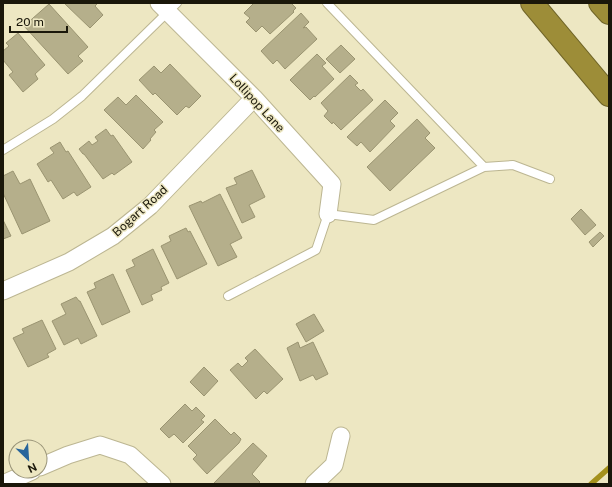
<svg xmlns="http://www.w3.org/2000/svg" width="612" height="487" viewBox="0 0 612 487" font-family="'Public Sans',sans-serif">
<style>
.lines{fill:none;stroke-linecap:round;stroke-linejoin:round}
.stream{stroke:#a4911d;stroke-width:5.5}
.building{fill:#b5af8b;stroke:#9a9471}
.lane-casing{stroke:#bcb692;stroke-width:10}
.street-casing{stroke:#bcb692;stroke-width:19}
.highway-casing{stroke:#6f6428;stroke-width:24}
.lane{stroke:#fff;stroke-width:8}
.street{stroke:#fff;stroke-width:17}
.highway{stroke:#9d8d38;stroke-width:22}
.labels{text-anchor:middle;stroke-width:3;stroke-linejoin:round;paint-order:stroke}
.street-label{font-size:12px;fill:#1a170a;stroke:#ede7c2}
</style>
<rect width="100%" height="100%" fill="#ede7c2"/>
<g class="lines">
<path class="stream" d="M 591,484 L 609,468"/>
</g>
<path class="building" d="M 64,3 L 98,3 L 95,6 L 103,15 L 90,28 Z
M 254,3 L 291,3 L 296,8 L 293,11 L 294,12 L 270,34 L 262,26 L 256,32 L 246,22 L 250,18 L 244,13 Z
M 49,4 L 88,47 L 78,56 L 83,61 L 68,74 L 24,26 Z
M 301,13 L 309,22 L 303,28 L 306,27 L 317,39 L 285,69 L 277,60 L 273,64 L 261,51 Z
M 18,33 L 45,65 L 35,74 L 38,79 L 23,92 L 9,75 L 13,72 L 3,60 L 3,51 L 9,46 L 6,43 Z
M 341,45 L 355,59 L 340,73 L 326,59 Z
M 317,54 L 326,63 L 322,66 L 334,79 L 315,97 L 314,96 L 310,100 L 290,80 Z
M 170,64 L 201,96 L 189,108 L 186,106 L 177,115 L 155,93 L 153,95 L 139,80 L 154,66 L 161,73 Z
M 350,75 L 358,83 L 355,85 L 361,91 L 363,89 L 373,100 L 341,130 L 333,122 L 332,124 L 324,116 L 328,111 L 321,103 Z
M 136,95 L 163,122 L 154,130 L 156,132 L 150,139 L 151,140 L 143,149 L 104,110 L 118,97 L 126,105 Z
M 385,100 L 398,113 L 390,121 L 395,126 L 370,152 L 361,142 L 357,146 L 347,137 Z
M 417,119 L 430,133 L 425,138 L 435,148 L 390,191 L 367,167 Z
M 106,129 L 111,136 L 113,135 L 132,162 L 114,175 L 112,173 L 103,179 L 84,154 L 83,154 L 79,149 L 89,141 L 92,145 L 98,141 L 95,137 Z
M 60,142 L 66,152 L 68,151 L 91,187 L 77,196 L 74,192 L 63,199 L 51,180 L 48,182 L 37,164 L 54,153 L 50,148 Z
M 252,170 L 265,197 L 249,205 L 255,217 L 242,223 L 226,188 L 237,184 L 234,178 Z
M 13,171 L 20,184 L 30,179 L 50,221 L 22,234 L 3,193 L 3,176 Z
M 220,194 L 242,238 L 230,244 L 237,257 L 218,266 L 189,206 L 201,201 L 202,203 Z
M 581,209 L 596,225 L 585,235 L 571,219 Z
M 3,220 L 11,236 L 3,239 Z
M 186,228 L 188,232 L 190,231 L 207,264 L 177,279 L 161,246 L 171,241 L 169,236 Z
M 600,232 L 604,236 L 593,247 L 589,242 Z
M 153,249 L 169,283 L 161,287 L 162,290 L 151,295 L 153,300 L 142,305 L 126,270 L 135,266 L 132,260 Z
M 113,274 L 130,312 L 102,325 L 87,292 L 96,288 L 94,283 Z
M 76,297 L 79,301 L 80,301 L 97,336 L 81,344 L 78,338 L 64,345 L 52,321 L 66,314 L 61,304 Z
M 314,314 L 324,331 L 306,342 L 296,324 Z
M 42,320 L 56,349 L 47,354 L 49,357 L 28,367 L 13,338 L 24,333 L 22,329 Z
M 298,342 L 300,348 L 313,342 L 328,374 L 316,380 L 313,375 L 300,381 L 287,348 Z
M 255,349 L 283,379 L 267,394 L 264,391 L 256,399 L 230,370 L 238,363 L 242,367 L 248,361 L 245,358 Z
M 204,367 L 218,381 L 204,396 L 190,382 Z
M 185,404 L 192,411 L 196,407 L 205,416 L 201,420 L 204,422 L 183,443 L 174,434 L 169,438 L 160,429 Z
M 215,419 L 231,435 L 234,432 L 241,439 L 239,443 L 207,474 L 193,459 L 197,455 L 188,446 Z
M 253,443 L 267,456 L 252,474 L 260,482 L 258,484 L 215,484 L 214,483 Z"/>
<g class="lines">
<defs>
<path id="lane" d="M 327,3 L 484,167
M 3,150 L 53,119 L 82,96 L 177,3
M 228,296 L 316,250 L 328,214 L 374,220 L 484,167 L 513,165 L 550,179"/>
<path id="street" d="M 159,3 L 254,98 L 332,184 L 328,214
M 3,291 L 69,262 L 113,236 L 150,206 L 254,98
M 40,467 L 68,455 L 100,445 L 130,455 L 162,484
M 3,484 L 32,471
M 314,484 L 334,465 L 341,436"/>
<path id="highway" d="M 532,3 L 609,95
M 600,3 L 609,13"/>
</defs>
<use href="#lane" class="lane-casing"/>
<use href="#street" class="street-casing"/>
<use href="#highway" class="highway-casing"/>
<use href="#lane" class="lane"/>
<use href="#street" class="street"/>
<use href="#highway" class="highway"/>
</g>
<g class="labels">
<g class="street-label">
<text transform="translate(257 103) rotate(47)" y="4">Lollipop Lane</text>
<text transform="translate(140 211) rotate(-42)" y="4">Bogart Road</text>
</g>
</g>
<rect width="612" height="487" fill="none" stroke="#1a170a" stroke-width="8"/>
<g transform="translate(28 459) rotate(155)"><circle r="19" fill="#ede7c2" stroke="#999478"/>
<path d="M0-3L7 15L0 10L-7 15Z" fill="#28659b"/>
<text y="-6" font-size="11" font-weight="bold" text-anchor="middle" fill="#1a170a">N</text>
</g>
<path d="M10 26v6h57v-6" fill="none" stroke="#1a170a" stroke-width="2"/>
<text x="16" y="26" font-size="12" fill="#1a170a" stroke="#ede7c2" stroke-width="3" paint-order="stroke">20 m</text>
</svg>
